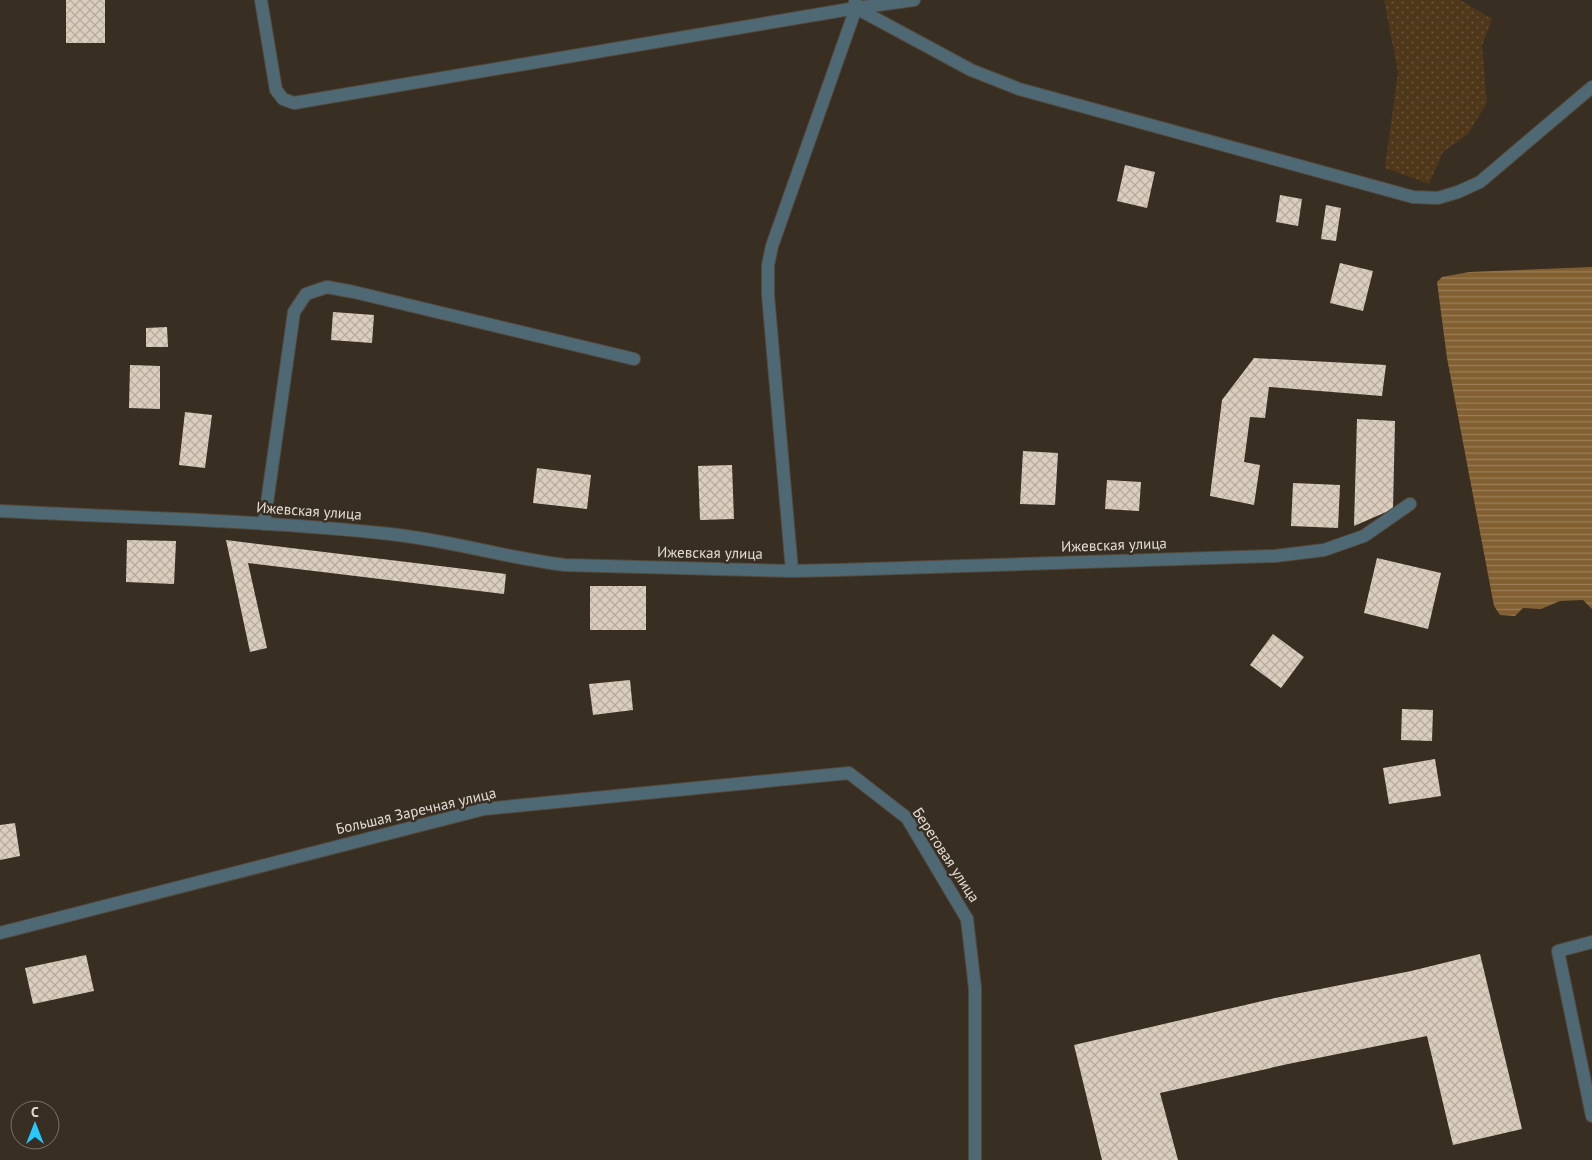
<svg xmlns="http://www.w3.org/2000/svg" width="1592" height="1160" viewBox="0 0 1592 1160" font-family="'PT Sans',sans-serif">
<style>
.grass{fill:url(#grass-dots)}
.water{fill:url(#water-rules)}
.building{fill:url(#building-cross-hatch)}
.lines{fill:none;stroke-linecap:round;stroke-linejoin:round}
.service-casing{stroke:#534a3e;stroke-width:14}
.minor-casing{stroke:#534a3e;stroke-width:14}
.service{stroke:#4f6974;stroke-width:12}
.minor{stroke:#4f6974;stroke-width:12}
.labels{text-anchor:middle;stroke-width:5;stroke-linejoin:round;paint-order:stroke}
.street-label{font-size:15px;fill:#e3dcd4;stroke:#382e22}
</style>
<defs>
<pattern id="grass-dots" width="8" height="8" patternUnits="userSpaceOnUse" patternTransform="scale(1.25)"><rect width="8" height="8" fill="#4f381a"/><path d="M2 2h.1M6 6h.1" fill="none" stroke="#68543a" stroke-width="1.8" stroke-linecap="round"/></pattern>
<pattern id="water-rules" width="6" height="5" patternUnits="userSpaceOnUse" patternTransform="scale(1.25)"><rect width="6" height="5" fill="#836031"/><path d="M0 2.5h6" fill="none" stroke="#9a7e58"/></pattern>
<pattern id="building-cross-hatch" width="8" height="8" patternUnits="userSpaceOnUse" patternTransform="scale(1.25)"><rect width="8" height="8" fill="#dbcebe"/><path d="M0 0l8 8M0 8l8-8" fill="none" stroke="#b5ab9e"/></pattern>
</defs>
<rect width="100%" height="100%" fill="#382e22"/>
<path class="grass" d="M 1384,0 L 1460,0 L 1492,19 L 1482,46 L 1487,103 L 1468,134 L 1443,152 L 1429,184 L 1385,168 L 1398,72 Z"/>
<path class="water" d="M 1592,267 L 1592,609 L 1583,600 L 1560,601 L 1541,609 L 1523,608 L 1515,616 L 1500,615 L 1494,606 L 1447,358 L 1437,282 L 1442,277 L 1469,272 Z"/>
<path class="building" d="M 66,0 L 105,0 L 105,43 L 66,43 Z
M 1125,165 L 1155,172 L 1147,208 L 1117,201 Z
M 1280,195 L 1302,199 L 1298,226 L 1276,222 Z
M 1326,205 L 1341,208 L 1336,241 L 1321,239 Z
M 1340,263 L 1373,271 L 1363,311 L 1330,303 Z
M 333,312 L 374,315 L 372,343 L 331,340 Z
M 167,327 L 168,347 L 146,347 L 146,328 Z
M 1254,358 L 1386,365 L 1382,396 L 1269,387 L 1265,418 L 1250,417 L 1244,462 L 1260,465 L 1254,505 L 1210,496 L 1222,400 Z
M 130,365 L 160,366 L 160,409 L 129,408 Z
M 185,412 L 212,415 L 205,468 L 179,465 Z
M 1357,419 L 1395,421 L 1393,509 L 1354,526 Z
M 1023,451 L 1058,453 L 1055,505 L 1020,504 Z
M 732,465 L 734,519 L 700,520 L 698,466 Z
M 537,468 L 591,475 L 587,509 L 533,503 Z
M 1107,480 L 1141,482 L 1139,511 L 1105,509 Z
M 1293,483 L 1340,485 L 1338,528 L 1291,526 Z
M 127,540 L 176,541 L 174,584 L 126,582 Z
M 226,540 L 506,574 L 504,594 L 248,563 L 267,648 L 250,652 Z
M 1377,558 L 1441,573 L 1428,629 L 1364,613 Z
M 590,586 L 646,586 L 646,630 L 590,630 Z
M 1273,634 L 1304,657 L 1281,688 L 1250,665 Z
M 630,680 L 633,710 L 593,715 L 589,684 Z
M 1402,709 L 1433,710 L 1432,741 L 1401,740 Z
M 1435,759 L 1441,796 L 1389,804 L 1383,768 Z
M 15,823 L 20,856 L 0,860 L 0,825 Z
M 1480,954 L 1522,1129 L 1453,1145 L 1427,1036 L 1288,1064 L 1160,1093 L 1178,1160 L 1102,1160 L 1074,1045 L 1275,998 L 1411,971 Z
M 86,955 L 94,991 L 33,1004 L 25,968 Z"/>
<g class="lines">
<defs>
<path id="service" d="M 264,524 L 294,312 L 306,294 L 327,287 L 354,292 L 634,359
M 792,571 L 768,295 L 768,265 L 772,246 L 856,8 L 855,0
M 967,919 L 975,988 L 975,1160
M 1592,942 L 1558,951 L 1592,1116"/>
<path id="minor" d="M 261,0 L 276,90 L 283,99 L 294,103 L 856,8 L 914,0
M 856,8 L 971,70 L 1019,89 L 1413,197 L 1438,198 L 1458,192 L 1480,182 L 1592,87
M 0,511 C 130,518 261,520 390,534 C 449,540 506,558 565,565 L 792,571 L 838,570 L 1275,556 L 1324,550 L 1364,536 L 1410,504
M 0,933 L 484,809 L 849,773 L 907,818 L 967,919"/>
</defs>
<use href="#service" class="service-casing"/>
<use href="#minor" class="minor-casing"/>
<use href="#service" class="service"/>
<use href="#minor" class="minor"/>
</g>
<g class="labels">
<g class="street-label">
<text transform="translate(309 511) rotate(4)" y="5">Ижевская улица</text>
<text transform="translate(1114 545) rotate(-2)" y="5">Ижевская улица</text>
<text transform="translate(710 553) rotate(1)" y="5">Ижевская улица</text>
<text transform="translate(416 811) rotate(-13)" y="5">Большая Заречная улица</text>
<text transform="translate(946 855) rotate(57)" y="5">Береговая улица</text>
</g>
</g>
<g transform="translate(35 1125)"><circle r="24" fill="#382e22" stroke="#7c7469"/>
<path d="M0-4L9 19L0 12L-9 19Z" fill="#27c8ff"/>
<text y="-8" font-size="14" font-weight="bold" text-anchor="middle" fill="#e3dcd4">С</text>
</g>
</svg>
